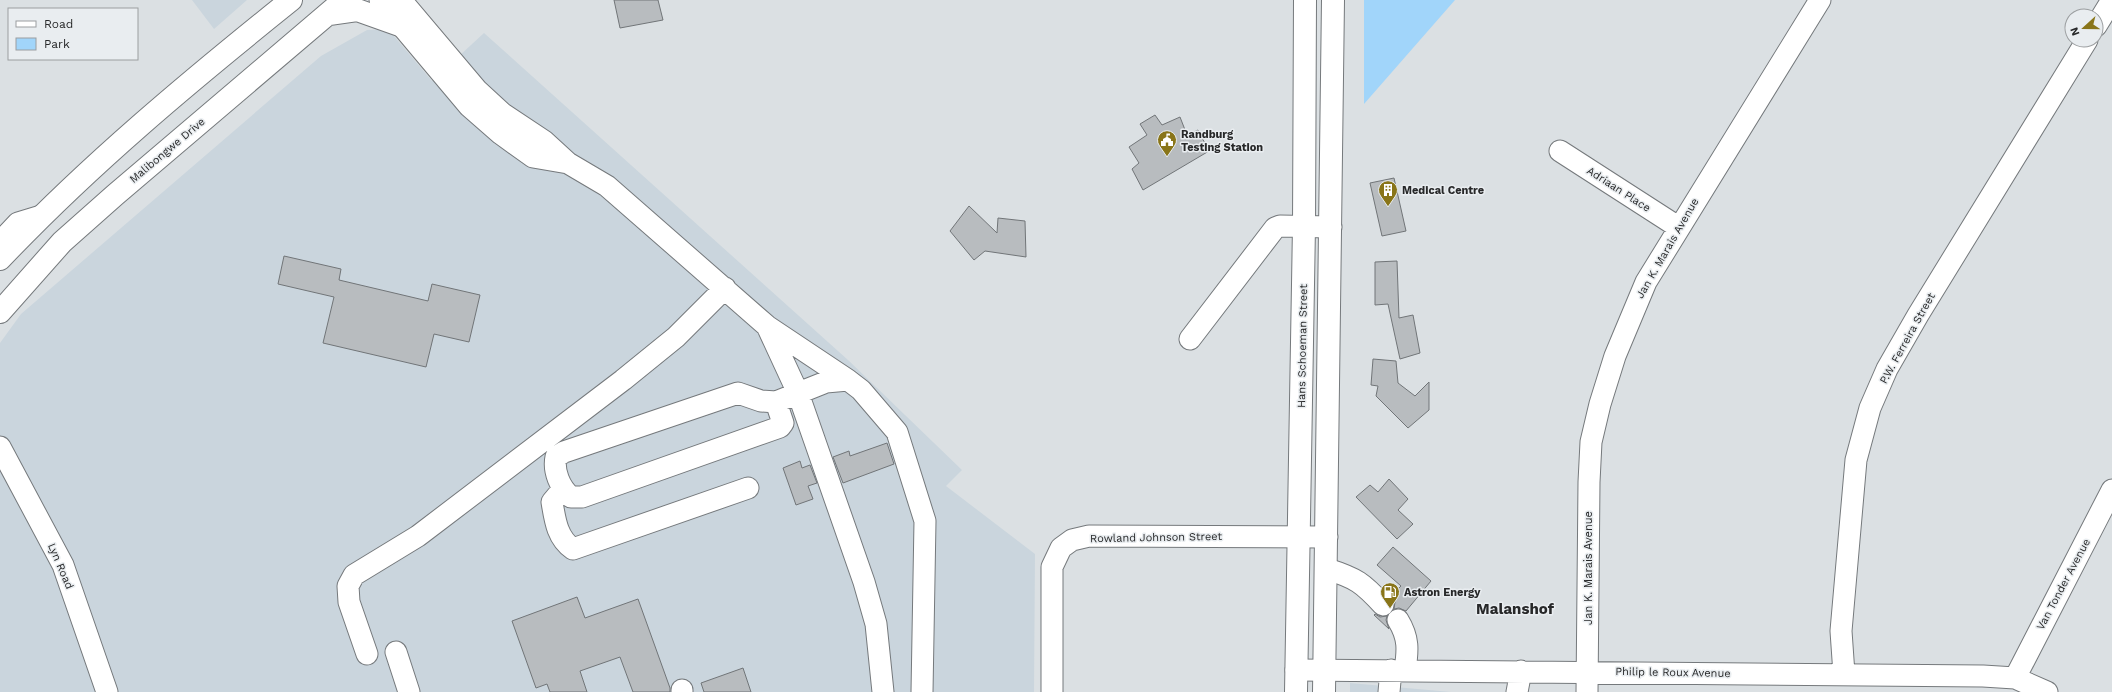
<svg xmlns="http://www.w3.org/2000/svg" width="2112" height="692" viewBox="0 0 2112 692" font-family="'Work Sans',sans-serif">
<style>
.built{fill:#cad5dd}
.green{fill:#a1d5fa}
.building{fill:#b8bcbf;stroke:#717578}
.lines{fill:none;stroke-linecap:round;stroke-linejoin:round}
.minor-casing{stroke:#75797c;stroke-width:23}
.major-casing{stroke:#75797c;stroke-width:24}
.minor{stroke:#fff;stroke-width:21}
.major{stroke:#fff;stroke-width:22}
.labels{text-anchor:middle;stroke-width:3;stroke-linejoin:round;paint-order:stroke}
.poi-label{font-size:11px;font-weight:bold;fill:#272829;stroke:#e9edf0;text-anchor:start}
.street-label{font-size:11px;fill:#272829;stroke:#e9edf0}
.district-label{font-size:15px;font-weight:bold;fill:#272829;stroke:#e9edf0}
</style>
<rect width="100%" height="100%" fill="#dbe0e3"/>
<path class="built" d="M 192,0 L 247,0 L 214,29 Z
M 388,29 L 432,81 L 484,33 L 848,360 L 962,470 L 946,486 L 1035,554 L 1034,692 L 0,692 L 0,343 L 21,314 L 321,56 L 367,30 Z
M 1350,683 L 1451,692 L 1350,692 Z"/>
<path class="green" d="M 1364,0 L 1455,0 L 1364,104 Z"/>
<path class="building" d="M 614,0 L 658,0 L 663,20 L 620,28 Z
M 1155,115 L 1162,125 L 1180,117 L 1187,135 L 1198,130 L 1209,151 L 1143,190 L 1132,169 L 1139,163 L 1129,147 L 1147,135 L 1140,124 Z
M 1394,178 L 1406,231 L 1382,236 L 1370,183 Z
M 969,206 L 997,233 L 998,218 L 1025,221 L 1026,257 L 985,251 L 974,260 L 950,231 Z
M 284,256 L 341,269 L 339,280 L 428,301 L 432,284 L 480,295 L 469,342 L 434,334 L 426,367 L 323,343 L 334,297 L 278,284 Z
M 1397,261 L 1399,318 L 1413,315 L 1420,353 L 1400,359 L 1388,304 L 1375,305 L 1375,262 Z
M 1373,359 L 1396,361 L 1398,383 L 1415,396 L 1429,382 L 1429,410 L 1408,428 L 1376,396 L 1378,386 L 1371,385 Z
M 887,443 L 894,464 L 843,483 L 833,457 L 849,451 L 850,456 Z
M 800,461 L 802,468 L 810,465 L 817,483 L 808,486 L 813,499 L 796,505 L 783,468 Z
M 1389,479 L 1408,499 L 1398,510 L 1413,524 L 1397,539 L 1356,497 L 1370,485 L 1378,492 Z
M 1393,547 L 1431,581 L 1406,611 L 1399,608 L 1394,609 L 1395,602 L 1391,596 L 1401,586 L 1377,565 Z
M 577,597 L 585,618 L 638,599 L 670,688 L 670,692 L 633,692 L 620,657 L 580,671 L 587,692 L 550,692 L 547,684 L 536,688 L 512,621 Z
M 1375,614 L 1380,617 L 1387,616 L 1386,620 L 1389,629 L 1374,615 Z
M 743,668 L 751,692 L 704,692 L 701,683 Z"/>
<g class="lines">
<defs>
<path id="minor" d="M 380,0 L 469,106 L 501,134 L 533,157 L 568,163
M 401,0 L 477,90 L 502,113 L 544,141 L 568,163 L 607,186 L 767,326 L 848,380
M 2096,26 L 2112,0
M 1560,151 L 1678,227
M 0,242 L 18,223 L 41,216
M 767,326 L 798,393 L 864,582 L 876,624 L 883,692
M 1190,339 L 1275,228 L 1280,226 L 1331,227
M 776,402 L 783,423 L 780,427 L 582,497 L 571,497 C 560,488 553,471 556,457 L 564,452 L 738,393 L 761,401 L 776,402 L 826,382 L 848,380 L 861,390 L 897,432 L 925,521 L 922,692
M 0,447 L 63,565 L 107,692
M 562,490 L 552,502 C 555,520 557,538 573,549 L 748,488
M 1327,569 C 1356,578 1363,583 1383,605
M 1398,620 C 1409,638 1408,650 1405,670
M 396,652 L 409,692
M 367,654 L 349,602 L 348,586 L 354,575 L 418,536 L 623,380 L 676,337 L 725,288
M 1296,670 L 1983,676 L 2015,678 L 2047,692
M 1844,674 L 1841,631 L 1856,460 L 1870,408 L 1887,369 L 1918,315 L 2087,40
M 2015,678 L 2112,490
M 682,690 L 682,692
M 1052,692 L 1052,567 L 1061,548 L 1072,540 L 1089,536 L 1327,537
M 1389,692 L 1391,670
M 1517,692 L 1521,671
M 1587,692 L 1589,482 L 1591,442 L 1600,404 L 1615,356 L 1646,282 L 1820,0"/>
<path id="major" d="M 329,14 L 357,10 L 402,26
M 0,259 C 89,165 190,81 291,0
M 0,312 L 62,242 L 115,195 L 344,0
M 1296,692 L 1304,226 L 1305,0
M 1324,692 L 1333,0"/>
</defs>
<use href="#minor" class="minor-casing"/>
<use href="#major" class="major-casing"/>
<use href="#minor" class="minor"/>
<use href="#major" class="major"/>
</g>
<defs>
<symbol id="civic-pin" viewBox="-11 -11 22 30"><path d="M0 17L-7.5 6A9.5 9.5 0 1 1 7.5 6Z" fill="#897519" stroke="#e9edf0"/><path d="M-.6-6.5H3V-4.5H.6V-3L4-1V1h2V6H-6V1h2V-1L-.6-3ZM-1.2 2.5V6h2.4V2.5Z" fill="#fff"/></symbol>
<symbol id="building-pin" viewBox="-11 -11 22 30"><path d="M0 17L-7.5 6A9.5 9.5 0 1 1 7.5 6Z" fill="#897519" stroke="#e9edf0"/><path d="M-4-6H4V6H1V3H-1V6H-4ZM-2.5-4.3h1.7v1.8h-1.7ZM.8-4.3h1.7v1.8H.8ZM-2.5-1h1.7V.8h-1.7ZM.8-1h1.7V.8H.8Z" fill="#fff"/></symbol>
<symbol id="fuel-pin" viewBox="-11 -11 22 30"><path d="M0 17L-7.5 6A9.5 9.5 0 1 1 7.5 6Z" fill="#897519" stroke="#e9edf0"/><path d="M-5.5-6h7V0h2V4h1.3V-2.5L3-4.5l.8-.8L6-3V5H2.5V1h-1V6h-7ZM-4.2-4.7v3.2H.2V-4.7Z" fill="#fff"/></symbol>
</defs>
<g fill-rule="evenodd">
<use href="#civic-pin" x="1156" y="129" width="22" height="30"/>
<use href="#building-pin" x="1377" y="179" width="22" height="30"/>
<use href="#fuel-pin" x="1379" y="581" width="22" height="30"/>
</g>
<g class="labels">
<g class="poi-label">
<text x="1181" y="138">Randburg<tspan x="1181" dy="13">Testing Station</tspan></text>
<text x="1402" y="194">Medical Centre</text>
<text x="1404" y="596">Astron Energy</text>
</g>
<g class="street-label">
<text transform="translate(167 150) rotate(-40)" y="4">Malibongwe Drive</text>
<text transform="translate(1619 189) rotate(33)" y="4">Adriaan Place</text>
<text transform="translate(1667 248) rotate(-60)" y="4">Jan K. Marais Avenue</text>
<text transform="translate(1907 338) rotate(-61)" y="4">P.W. Ferreira Street</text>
<text transform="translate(1302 346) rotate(-89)" y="4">Hans Schoeman Street</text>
<text transform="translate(1156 537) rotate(-1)" y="4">Rowland Johnson Street</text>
<text transform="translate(61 566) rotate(67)" y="4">Lyn Road</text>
<text transform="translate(1588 568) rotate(-90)" y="4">Jan K. Marais Avenue</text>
<text transform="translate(2063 584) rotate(-62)" y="4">Van Tonder Avenue</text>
<text transform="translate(1673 672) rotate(1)" y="4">Philip le Roux Avenue</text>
</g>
<g class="district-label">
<text x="1515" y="614">Malanshof</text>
</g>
</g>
<rect x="8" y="8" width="130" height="52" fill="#e9edf0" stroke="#9b9ea0"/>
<rect x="16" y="21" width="20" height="6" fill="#ffffff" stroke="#9b9ea0"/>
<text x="44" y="28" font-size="12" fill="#272829">Road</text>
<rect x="16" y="38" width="20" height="12" fill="#a1d5fa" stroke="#9b9ea0"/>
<text x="44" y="48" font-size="12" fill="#272829">Park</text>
<g transform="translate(2084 28) rotate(249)"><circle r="19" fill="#e9edf0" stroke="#9b9ea0"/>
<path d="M0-3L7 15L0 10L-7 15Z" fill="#897519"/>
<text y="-6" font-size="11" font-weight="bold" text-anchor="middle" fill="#272829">N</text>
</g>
</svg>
